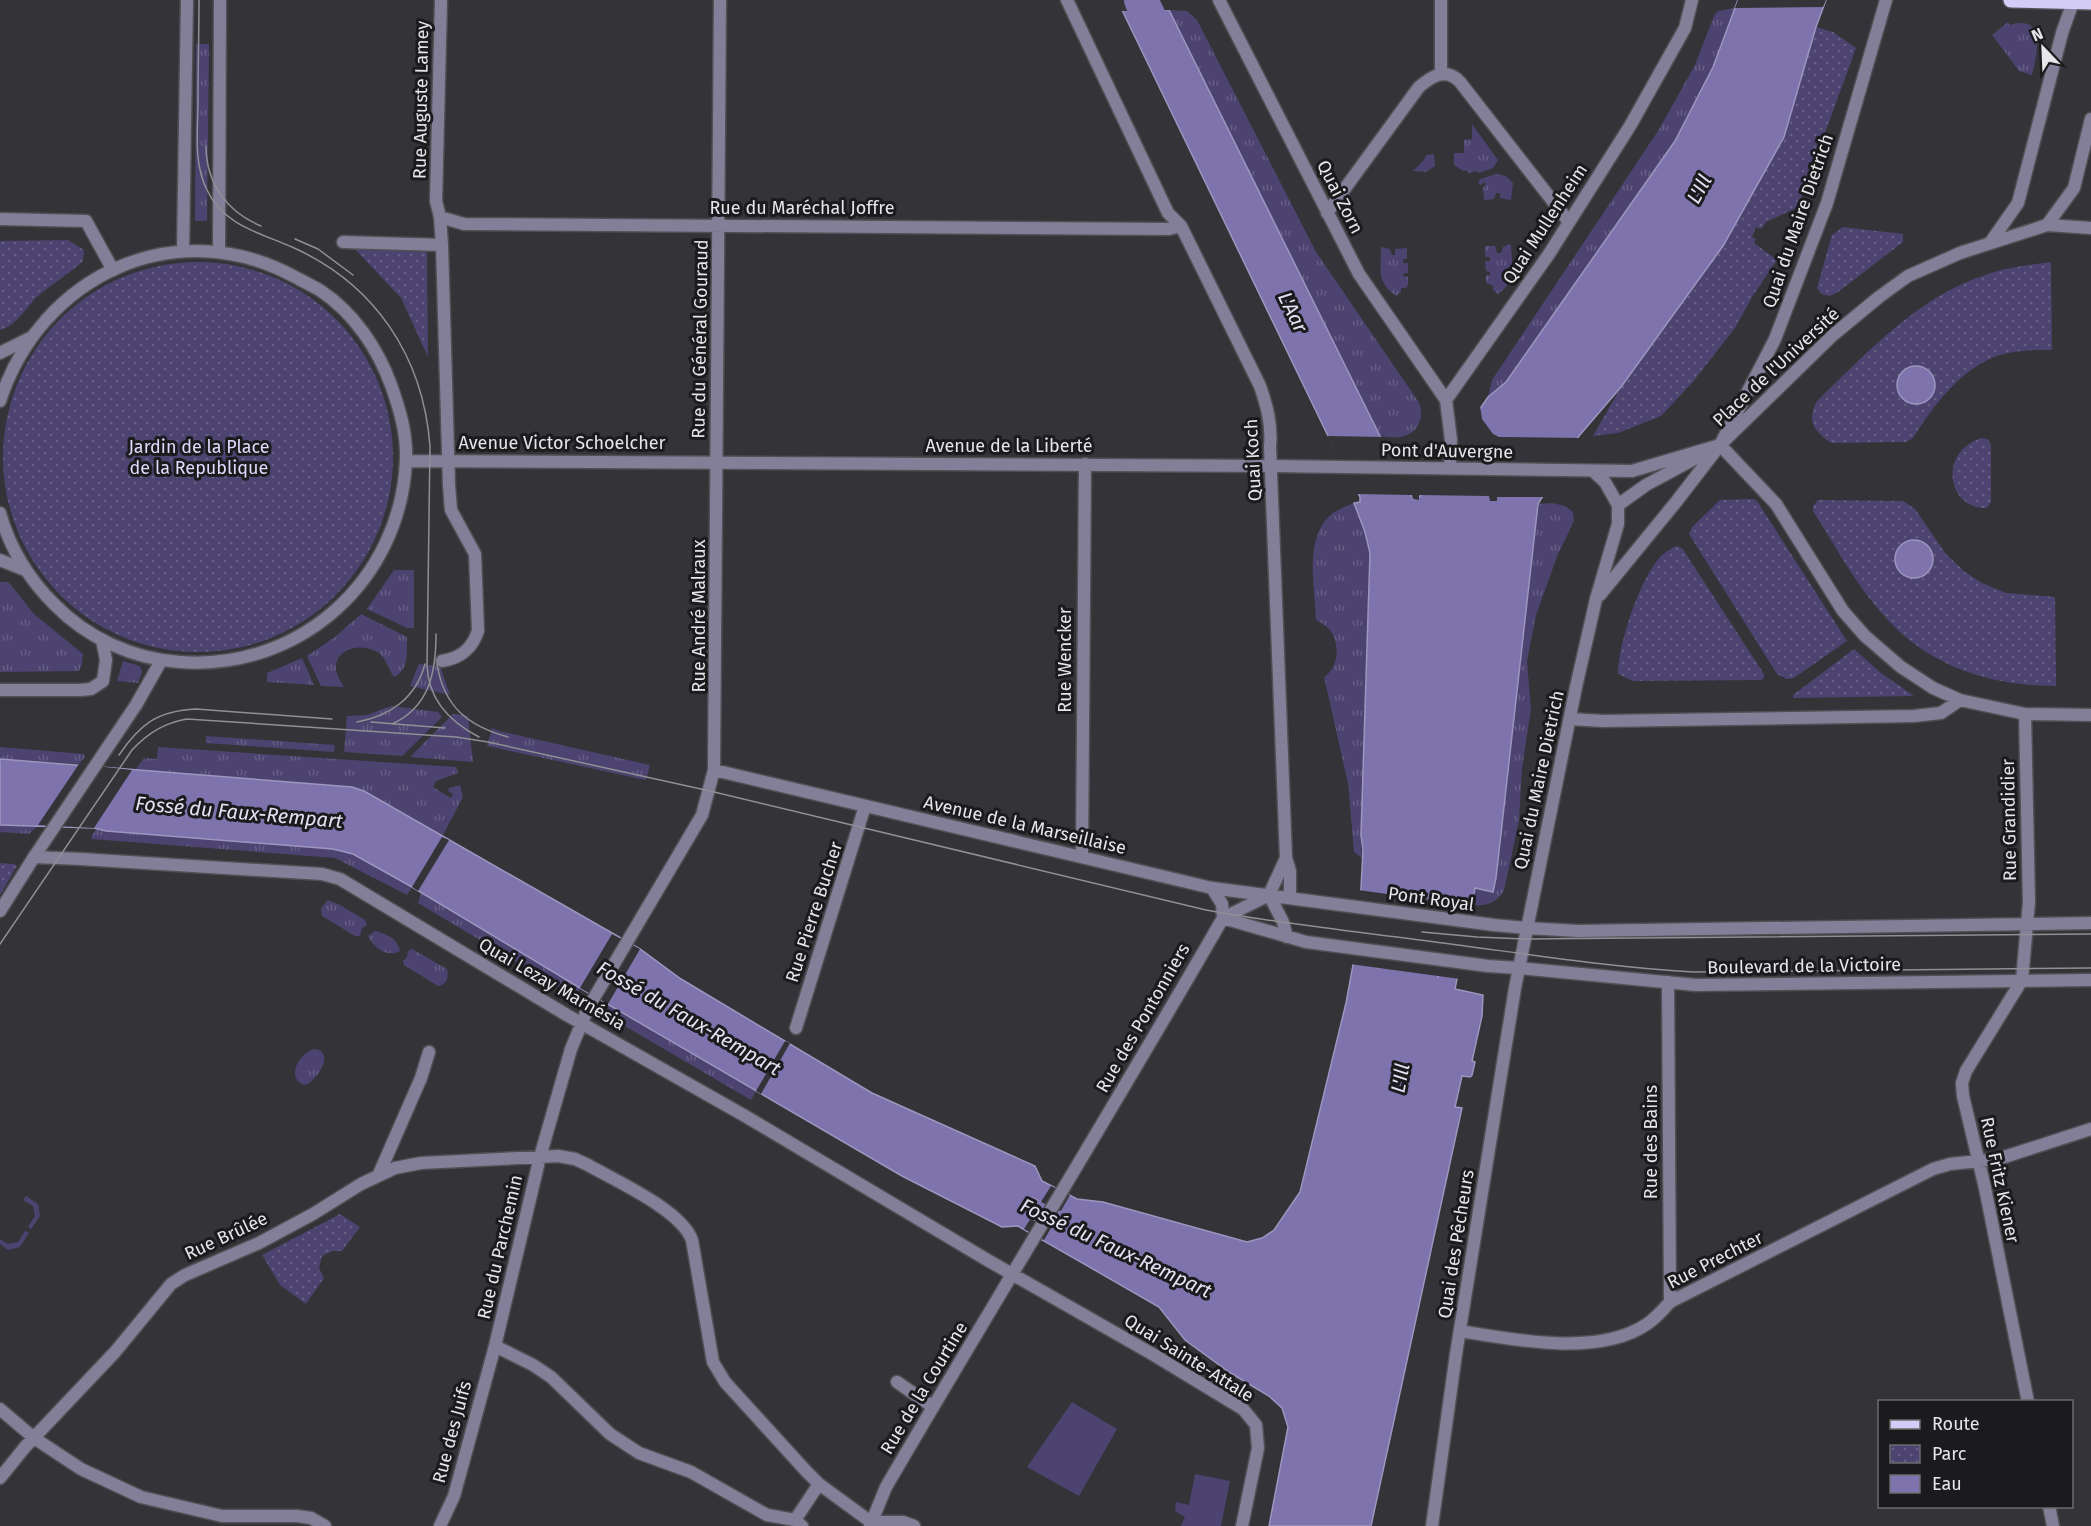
<svg xmlns="http://www.w3.org/2000/svg" width="2091" height="1526" viewBox="0 0 2091 1526" font-family="'Fira Sans',sans-serif">
<style>
.grass{fill:url(#grass-tufts)}
.park{fill:url(#park-dots)}
.pitch{fill:#4c4370}
.water{fill:#7e73ad;stroke:#9d96bf;stroke-width:1.5;fill-rule:evenodd}
.pier{fill:#333338}
.lines{fill:none;stroke-linecap:round;stroke-linejoin:round}
.canal{stroke:#7e73ad;stroke-width:20}
.river{stroke:#7e73ad;stroke-width:34}
.pedestrian-casing{stroke:#505054;stroke-width:15}
.minor-casing{stroke:#505054;stroke-width:15}
.tertiary-casing{stroke:#505054;stroke-width:15}
.primary-casing{stroke:#505054;stroke-width:18}
.pedestrian{stroke:#837f99;stroke-width:12}
.minor{stroke:#837f99;stroke-width:12}
.tertiary{stroke:#837f99;stroke-width:12}
.primary{stroke:#d2ccf7;stroke-width:15}
.tram{stroke:#909094;stroke-width:1.5}
.labels{text-anchor:middle;stroke-width:6;stroke-linejoin:round;paint-order:stroke}
.street-label{font-size:18px;fill:#e6e6e9;stroke:#1b1b1d}
.park-label{font-size:18px;fill:#dfdbfd;stroke:#1b1b1d}
.water-label{font-size:20px;font-style:italic;fill:#e4e1f3;stroke:#1b1b1d}
</style>
<defs>
<pattern id="grass-tufts" width="24" height="20" patternUnits="userSpaceOnUse" patternTransform="scale(1.5)"><rect width="24" height="20" fill="#4c4370"/><path d="M3 7l-1-3M5 7V3M7 7l1-3M15 17l-1-3M17 17v-4M19 17l1-3" fill="none" stroke="#665e84"/></pattern>
<pattern id="park-dots" width="8" height="8" patternUnits="userSpaceOnUse" patternTransform="scale(1.5)"><rect width="8" height="8" fill="#4c4370"/><path d="M2 2h.1M6 6h.1" fill="none" stroke="#665e84" stroke-width="1.8" stroke-linecap="round"/></pattern>
</defs>
<rect width="100%" height="100%" fill="#333338"/>
<path class="grass" d="M 1735,8 L 1713,67 L 1675,141 L 1506,382 L 1488,397 L 1492,380 L 1658,131 L 1695,65 L 1714,16 L 1718,11 Z
M 1169,10 L 1187,11 L 1197,20 L 1316,252 L 1418,401 C 1426,416 1418,436 1399,437 C 1393,438 1386,437 1380,436 Z
M 2008,22 L 2009,25 C 2047,13 2037,55 2032,75 L 2019,71 L 1992,35 Z
M 196,44 L 209,44 L 207,221 L 195,221 Z
M 1472,124 L 1498,160 L 1493,168 L 1479,173 L 1476,171 L 1469,173 L 1466,170 L 1463,171 L 1454,165 L 1454,153 L 1464,153 L 1464,140 L 1472,139 Z
M 1434,154 L 1435,166 L 1426,172 L 1413,171 L 1424,160 L 1426,155 Z
M 1496,174 L 1506,176 L 1513,183 L 1511,200 L 1500,198 L 1500,193 L 1496,193 L 1494,199 L 1484,200 L 1483,188 L 1486,184 L 1484,182 L 1481,185 L 1478,184 L 1480,179 Z
M 1509,244 L 1511,245 C 1512,267 1518,279 1498,294 L 1493,290 L 1493,286 L 1486,283 L 1486,275 L 1490,275 L 1490,272 L 1486,271 L 1485,261 L 1490,261 L 1490,257 L 1485,257 L 1485,246 L 1495,246 L 1497,253 L 1501,253 L 1503,247 Z
M 1381,247 L 1390,249 L 1392,255 L 1395,255 L 1395,249 L 1407,248 L 1407,259 L 1403,259 L 1403,263 L 1408,263 L 1408,273 L 1404,273 L 1403,276 L 1408,277 L 1408,285 L 1406,288 L 1401,288 L 1401,292 L 1396,296 C 1376,282 1381,270 1381,247 Z
M 1354,503 L 1365,532 L 1370,553 L 1361,835 L 1362,858 L 1354,852 L 1348,783 L 1324,677 C 1339,668 1341,641 1328,628 C 1325,625 1320,622 1316,620 C 1315,587 1303,536 1333,513 C 1339,509 1347,506 1354,503 Z
M 1552,503 L 1565,506 L 1573,512 L 1574,521 L 1558,554 L 1536,615 L 1527,661 L 1531,709 L 1522,768 L 1519,820 L 1504,891 C 1495,904 1486,906 1471,905 L 1475,888 L 1493,892 L 1496,878 L 1538,504 Z
M 394,570 L 414,570 L 414,628 L 407,628 L 367,609 Z
M 0,582 L 8,582 L 11,585 L 34,614 L 83,654 L 82,664 L 79,671 L 0,672 Z
M 361,614 L 407,637 C 407,651 409,671 394,677 C 388,669 387,660 379,653 C 364,642 334,647 336,670 C 337,676 341,682 344,687 L 321,686 L 307,656 L 335,637 Z
M 302,658 L 314,685 L 267,682 L 267,673 Z
M 123,661 L 140,666 L 142,672 L 138,683 L 117,681 Z
M 419,664 L 440,666 L 450,695 L 410,686 Z
M 391,706 L 438,712 L 442,717 L 402,756 L 344,752 L 347,716 L 367,715 Z
M 453,714 L 468,716 L 473,762 L 410,757 Z
M 492,728 L 499,731 L 650,765 L 646,780 L 487,746 Z
M 206,736 L 335,745 L 334,752 L 206,743 Z
M 0,747 L 84,754 L 85,757 L 79,764 L 0,759 Z
M 158,747 L 456,767 L 458,773 L 436,781 L 433,787 L 451,798 L 453,794 L 448,791 L 449,788 L 460,785 L 463,797 L 442,837 L 364,791 L 352,787 L 135,770 L 144,758 L 157,759 Z
M 0,825 L 38,825 L 29,834 L 0,832 Z
M 96,829 L 333,849 L 353,854 L 412,887 L 407,895 L 335,858 L 92,839 L 91,837 Z
M 421,893 L 580,988 L 575,997 L 418,903 Z
M 328,900 L 340,905 L 365,920 L 367,925 L 362,928 L 360,936 L 355,936 L 322,916 L 321,908 Z
M 375,931 C 386,934 398,938 400,951 C 387,958 374,948 368,936 Z
M 412,949 L 447,969 C 449,977 447,985 438,986 L 404,965 L 403,961 L 407,957 L 408,951 Z
M 608,1004 L 756,1091 L 751,1100 L 606,1015 Z
M 314,1049 C 336,1051 318,1080 305,1085 C 285,1079 299,1053 314,1049 Z
M 26,1196 L 38,1204 L 40,1216 L 31,1229 L 28,1227 L 35,1216 L 33,1206 L 23,1200 Z
M 25,1231 L 29,1233 L 20,1247 L 8,1250 L 0,1244 L 0,1239 L 8,1244 L 18,1242 Z"/>
<path class="park" d="M 1816,27 L 1833,32 L 1856,48 L 1798,207 L 1766,222 L 1761,229 L 1756,227 L 1752,237 L 1756,239 L 1754,243 L 1777,260 L 1752,297 L 1735,328 L 1692,383 L 1661,416 L 1618,433 L 1593,436 L 1621,387 L 1723,246 L 1784,137 Z
M 1843,227 L 1903,234 L 1903,242 L 1838,292 L 1830,296 L 1821,294 L 1817,288 L 1832,235 Z
M 68,240 L 84,250 L 83,261 C 69,274 52,284 38,296 C 25,308 18,325 0,330 L 0,241 Z
M 352,246 L 427,248 L 428,357 L 401,298 Z
M 2051,262 L 2052,350 C 2035,350 2017,350 2000,355 C 1962,367 1934,405 1913,438 L 1906,442 L 1831,443 C 1814,431 1806,421 1817,401 C 1869,351 1918,296 1988,274 C 2008,267 2030,265 2051,262 Z
M3 457a195 195 0 1 1 390 0a195 195 0 1 1-390 0Z
M 1981,438 L 1987,439 L 1991,444 L 1991,502 L 1987,508 C 1949,510 1936,454 1981,438 Z
M 1754,499 L 1757,501 L 1847,641 L 1794,678 L 1787,679 L 1777,674 L 1689,534 L 1692,527 L 1720,500 Z
M 1818,500 L 1903,501 L 1915,509 L 1946,554 L 1965,572 L 1982,583 L 2006,593 L 2055,597 L 2056,686 C 1991,686 1930,667 1886,618 C 1857,587 1836,547 1813,511 L 1813,506 Z
M 1676,546 L 1682,548 L 1764,674 L 1764,678 L 1761,680 L 1633,681 L 1618,674 C 1618,644 1640,578 1661,556 C 1665,552 1671,549 1676,546 Z
M 1854,649 L 1881,673 L 1914,696 L 1793,698 L 1793,695 Z
M 0,863 L 14,864 L 17,866 L 0,895 Z
M 340,1214 L 360,1227 L 342,1251 L 332,1251 L 322,1256 L 319,1268 L 324,1278 L 306,1304 L 280,1285 L 262,1255 Z"/>
<path class="pitch" d="M 1072,1402 L 1117,1429 L 1079,1496 L 1027,1467 Z
M 1195,1474 L 1230,1481 L 1221,1526 L 1181,1526 L 1185,1517 L 1175,1511 L 1176,1502 L 1189,1505 Z"/>
<path class="water" d="M 1738,0 L 1826,0 L 1816,27 L 1784,137 L 1723,246 L 1621,387 L 1579,436 L 1538,504 L 1496,878 L 1493,892 L 1475,888 L 1455,989 L 1483,995 L 1482,1016 L 1472,1061 L 1475,1062 L 1472,1075 L 1470,1077 L 1462,1076 L 1455,1107 L 1462,1108 L 1371,1526 L 1269,1526 L 1288,1427 L 1282,1408 L 1269,1396 L 1229,1372 L 1185,1340 L 1159,1307 L 1018,1226 L 1002,1227 L 902,1176 L 580,988 L 412,887 L 353,854 L 333,849 L 106,831 L 94,828 L 0,825 L 0,759 L 352,787 L 364,791 L 640,949 L 681,979 L 872,1093 L 1035,1166 L 1042,1181 L 1077,1199 L 1103,1202 L 1247,1242 L 1262,1238 L 1274,1230 L 1300,1192 L 1346,1003 L 1353,965 L 1361,888 L 1363,850 L 1361,835 L 1370,553 L 1365,532 L 1354,503 L 1360,502 L 1360,497 L 1328,436 L 1122,10 L 1169,10 L 1380,436 L 1413,499 L 1418,499 L 1488,397 L 1506,382 L 1675,141 L 1713,67 ZM 1390,890 L 1393,897 L 1383,962 L 1378,968 L 1376,961 L 1386,895 ZM 1450,899 L 1452,906 L 1442,971 L 1438,977 L 1435,970 L 1445,905 ZM 1033,1198 L 1063,1215 L 1064,1221 L 1062,1224 L 1056,1225 L 1027,1209 L 1025,1202 Z
M1897 385a19 19 0 1 1 38 0a19 19 0 1 1-38 0Z
M1895 559a19 19 0 1 1 38 0a19 19 0 1 1-38 0Z"/>
<path class="pier" d="M 1738,0 L 1826,0 L 1823,7 L 1735,8 Z
M 1169,7 L 1172,10 L 1119,11 L 1121,8 Z
M 1485,396 L 1480,406 L 1482,419 L 1493,434 L 1499,437 L 1581,438 L 1546,497 L 1497,497 L 1497,501 L 1490,501 L 1489,496 L 1419,495 L 1419,500 L 1413,499 L 1412,495 L 1357,494 L 1327,436 L 1383,437 L 1413,494 L 1417,496 Z
M 79,764 L 132,770 L 94,828 L 38,825 Z
M 442,837 L 449,840 L 418,891 L 412,887 Z
M 1358,890 L 1474,906 L 1460,979 L 1350,964 Z
M 612,934 L 640,949 L 608,1004 L 580,988 Z
M 785,1041 L 790,1043 L 761,1094 L 756,1091 Z
M 1051,1186 L 1070,1195 L 1058,1216 L 1039,1205 Z
M 1036,1210 L 1055,1221 L 1044,1240 L 1024,1229 Z"/>
<g class="lines">
<path class="canal" d="M 1002,1195 L 1087,1234"/>
<path class="river" d="M 1141,0 L 1166,52"/>
<defs>
<path id="pedestrian" d="M 440,217 L 442,245 L 449,485 L 451,510 L 475,554 L 478,631 C 472,649 461,658 442,661
M 343,242 L 442,245
M 0,353 L 32,337
M 0,560 L 25,570
M 796,1028 L 865,806"/>
<path id="minor" d="M 441,0 L 436,201 L 440,217 L 464,224 L 1169,229 L 1181,226
M 1067,0 L 1168,213 L 1181,226 L 1260,386 C 1267,406 1272,425 1270,447 L 1286,858 L 1290,871 L 1290,898
M 1219,0 L 1359,274 L 1446,400
M 1441,0 L 1441,73
M 1886,0 L 1827,203 L 1775,339 L 1720,445 L 1776,504 L 1843,611 L 1865,636 L 1901,667 L 1933,688 L 1960,700 L 2025,714 L 2091,715
M 1327,213 L 1419,87 C 1432,76 1446,67 1460,82 L 1569,222
M 0,219 L 86,221 L 113,270
M 2047,225 L 2091,228
M 1450,468 L 1451,440 L 1446,400 L 1549,254 L 1630,126 L 1685,28 L 1692,0
M 2025,714 L 2029,902 L 2027,924
M 1570,719 L 1603,721 L 1914,716 L 1941,713 L 1960,700
M 714,770 L 1212,888 L 1494,925 L 1527,928
M 1082,857 L 1085,464
M 1269,895 L 1283,922 L 1287,937
M 0,911 L 34,857 L 81,859 L 322,874 L 340,879 L 565,1014 L 745,1116 L 989,1261 L 1154,1355 L 1243,1409 L 1256,1425 L 1258,1448 L 1242,1526
M 1223,918 L 1306,942 L 1488,966 L 1519,968
M 1223,918 L 1269,895 L 1286,858
M 2022,980 L 1966,1071 L 1962,1083 L 1963,1096 L 1985,1188 L 2028,1402
M 1668,982 L 1670,1302
M 379,1174 L 421,1078 L 429,1052
M 1460,1331 C 1514,1340 1599,1357 1647,1324 C 1656,1318 1663,1310 1670,1302 L 1933,1169 L 1950,1164 L 1998,1159 L 2091,1129
M 495,1346 L 533,1365 L 551,1377 L 610,1434 L 639,1453 L 691,1472 L 767,1515 L 795,1520 L 802,1526
M 897,1382 L 933,1407
M 0,1409 L 34,1438 L 81,1469 L 141,1497 L 222,1516 L 297,1516 L 311,1518 L 325,1526
M 0,1478 L 25,1447 L 115,1352 L 171,1284 L 185,1275 L 259,1243 L 313,1214 L 361,1184 L 395,1168 L 421,1163 L 558,1156 L 575,1159 L 588,1165 C 616,1181 681,1210 692,1240 L 713,1362 L 725,1382 L 806,1471 L 819,1484 L 871,1522
M 2049,1506 L 2053,1526
M 795,1520 L 819,1484
M 871,1522 L 903,1522 L 914,1526
M 440,1526 L 454,1496 L 495,1346 L 540,1157 L 571,1049 L 588,1008 L 702,815 L 714,770 L 720,0
M 870,1526 L 886,1487 C 997,1297 1113,1109 1223,918 L 1222,904 L 1212,888"/>
<path id="tertiary" d="M 1990,243 L 2018,203 L 2062,33 L 2073,2
M 183,251 L 187,0
M 219,252 L 220,0
M 0,401 C 41,275 176,212 295,277 C 304,282 313,286 321,291 C 354,313 378,349 391,385 C 400,410 407,434 406,460 C 401,580 300,671 180,662 C 133,659 87,638 54,604 C 28,578 10,549 0,513
M 406,461 L 1271,466 L 1632,471 L 1720,445
M 1593,471 L 1605,482 L 1618,505
M 1600,595 L 1676,502 L 1720,445 L 1833,335 L 1879,297 L 1908,276 L 1960,253 L 2047,225 L 2074,188 L 2091,119
M 0,690 L 80,690 L 91,689 L 103,681 L 106,660 L 102,640
M 34,857 L 136,705 L 161,661
M 1527,928 L 1578,931 L 2091,923
M 1519,968 L 1696,985 L 2091,980
M 2022,980 L 2027,924
M 1432,1526 L 1456,1354 L 1515,988 L 1576,687 L 1596,599 L 1618,524 L 1618,505 L 1646,485 L 1698,457"/>
<path id="primary" d="M 2011,0 L 2091,2"/>
</defs>
<use href="#pedestrian" class="pedestrian-casing"/>
<use href="#minor" class="minor-casing"/>
<use href="#tertiary" class="tertiary-casing"/>
<use href="#primary" class="primary-casing"/>
<use href="#pedestrian" class="pedestrian"/>
<use href="#minor" class="minor"/>
<use href="#tertiary" class="tertiary"/>
<use href="#primary" class="primary"/>
<path class="tram" d="M 199,0 C 199,34 198,67 198,101 C 198,131 193,162 207,190 C 223,225 260,233 292,247 C 375,284 423,356 430,446 L 427,665 C 428,700 450,722 479,737
M 206,146 C 206,183 227,212 261,226
M 295,239 L 318,249 L 353,275
M 437,664 C 444,707 468,726 508,737
M 357,722 C 390,716 416,698 425,664
M 371,722 L 445,728
M 392,724 C 430,707 436,671 436,634
M 119,755 C 140,724 157,711 196,709 L 332,719
M 1422,932 L 1477,937 L 1525,939 L 2091,934
M 0,944 L 132,750 C 148,733 164,723 187,719 L 456,737 L 488,742 L 710,791 L 1206,910 C 1282,924 1359,932 1435,942 C 1521,953 1607,967 1693,972 L 2091,968"/>
</g>
<g class="labels">
<g class="street-label">
<text transform="translate(421 100) rotate(-89)" y="6">Rue Auguste Lamey</text>
<text transform="translate(1340 197) rotate(63)" y="6">Quai Zorn</text>
<text x="802" y="214">Rue du Maréchal Joffre</text>
<text transform="translate(1798 221) rotate(-71)" y="6">Quai du Maire Dietrich</text>
<text transform="translate(1545 224) rotate(-57)" y="6">Quai Mullenheim</text>
<text transform="translate(700 339) rotate(-89)" y="6">Rue du Général Gouraud</text>
<text transform="translate(1776 367) rotate(-43)" y="6">Place de l'Université</text>
<text x="562" y="449">Avenue Victor Schoelcher</text>
<text x="1009" y="452">Avenue de la Liberté</text>
<text transform="translate(1447 451) rotate(1)" y="6">Pont d'Auvergne</text>
<text transform="translate(1253 460) rotate(-93)" y="6">Quai Koch</text>
<text transform="translate(699 616) rotate(-90)" y="6">Rue André Malraux</text>
<text transform="translate(1065 660) rotate(-90)" y="6">Rue Wencker</text>
<text transform="translate(1539 780) rotate(-78)" y="6">Quai du Maire Dietrich</text>
<text transform="translate(2009 820) rotate(-91)" y="6">Rue Grandidier</text>
<text transform="translate(1025 825) rotate(13)" y="6">Avenue de la Marseillaise</text>
<text transform="translate(1431 899) rotate(8)" y="6">Pont Royal</text>
<text transform="translate(814 912) rotate(-72)" y="6">Rue Pierre Bucher</text>
<text transform="translate(1804 966) rotate(-1)" y="6">Boulevard de la Victoire</text>
<text transform="translate(552 984) rotate(30)" y="6">Quai Lezay Marnésia</text>
<text transform="translate(1143 1018) rotate(-60)" y="6">Rue des Pontonniers</text>
<text transform="translate(1651 1142) rotate(-90)" y="6">Rue des Bains</text>
<text transform="translate(2000 1180) rotate(78)" y="6">Rue Fritz Kiener</text>
<text transform="translate(226 1236) rotate(-25)" y="6">Rue Brûlée</text>
<text transform="translate(1456 1244) rotate(-81)" y="6">Quai des Pêcheurs</text>
<text transform="translate(500 1247) rotate(-77)" y="6">Rue du Parchemin</text>
<text transform="translate(1715 1260) rotate(-27)" y="6">Rue Prechter</text>
<text transform="translate(1189 1358) rotate(32)" y="6">Quai Sainte-Attale</text>
<text transform="translate(924 1388) rotate(-59)" y="6">Rue de la Courtine</text>
<text transform="translate(452 1432) rotate(-75)" y="6">Rue des Juifs</text>
</g>
<g class="park-label">
<text x="199" y="453">Jardin de la Place<tspan x="199" dy="21">de la Republique</tspan></text>
</g>
<g class="water-label">
<text transform="translate(1699 189) rotate(-61)" y="7">L'Ill</text>
<text transform="translate(1293 312) rotate(64)" y="7">L'Aar</text>
<text transform="translate(239 812) rotate(5)" y="7">Fossé du Faux-Rempart</text>
<text transform="translate(689 1018) rotate(30)" y="7">Fossé du Faux-Rempart</text>
<text transform="translate(1400 1078) rotate(-80)" y="7">L'Ill</text>
<text transform="translate(1116 1248) rotate(25)" y="7">Fossé du Faux-Rempart</text>
</g>
</g>
<rect x="1878" y="1400" width="195" height="108" fill="#1b1b1d" stroke="#6c6c6f" stroke-width="1.5"/>
<rect x="1890" y="1420" width="30" height="9" fill="#d2ccf7" stroke="#6c6c6f" stroke-width="1.5"/>
<text x="1932" y="1430" font-size="18" fill="#e6e6e9">Route</text>
<rect x="1890" y="1445" width="30" height="18" fill="url(#park-dots)" stroke="#6c6c6f" stroke-width="1.5"/>
<text x="1932" y="1460" font-size="18" fill="#e6e6e9">Parc</text>
<rect x="1890" y="1475" width="30" height="18" fill="#7e73ad" stroke="#6c6c6f" stroke-width="1.5"/>
<text x="1932" y="1490" font-size="18" fill="#e6e6e9">Eau</text>
<g transform="translate(2043 48) rotate(337)" stroke="#1b1b1d" stroke-width="4.5" paint-order="stroke">
<path d="M0-4.5L10 22L0 15L-10 22Z" fill="#e6e6e9"/>
<text y="-9" font-size="16" font-weight="bold" text-anchor="middle" fill="#e6e6e9">N</text>
</g>
</svg>
